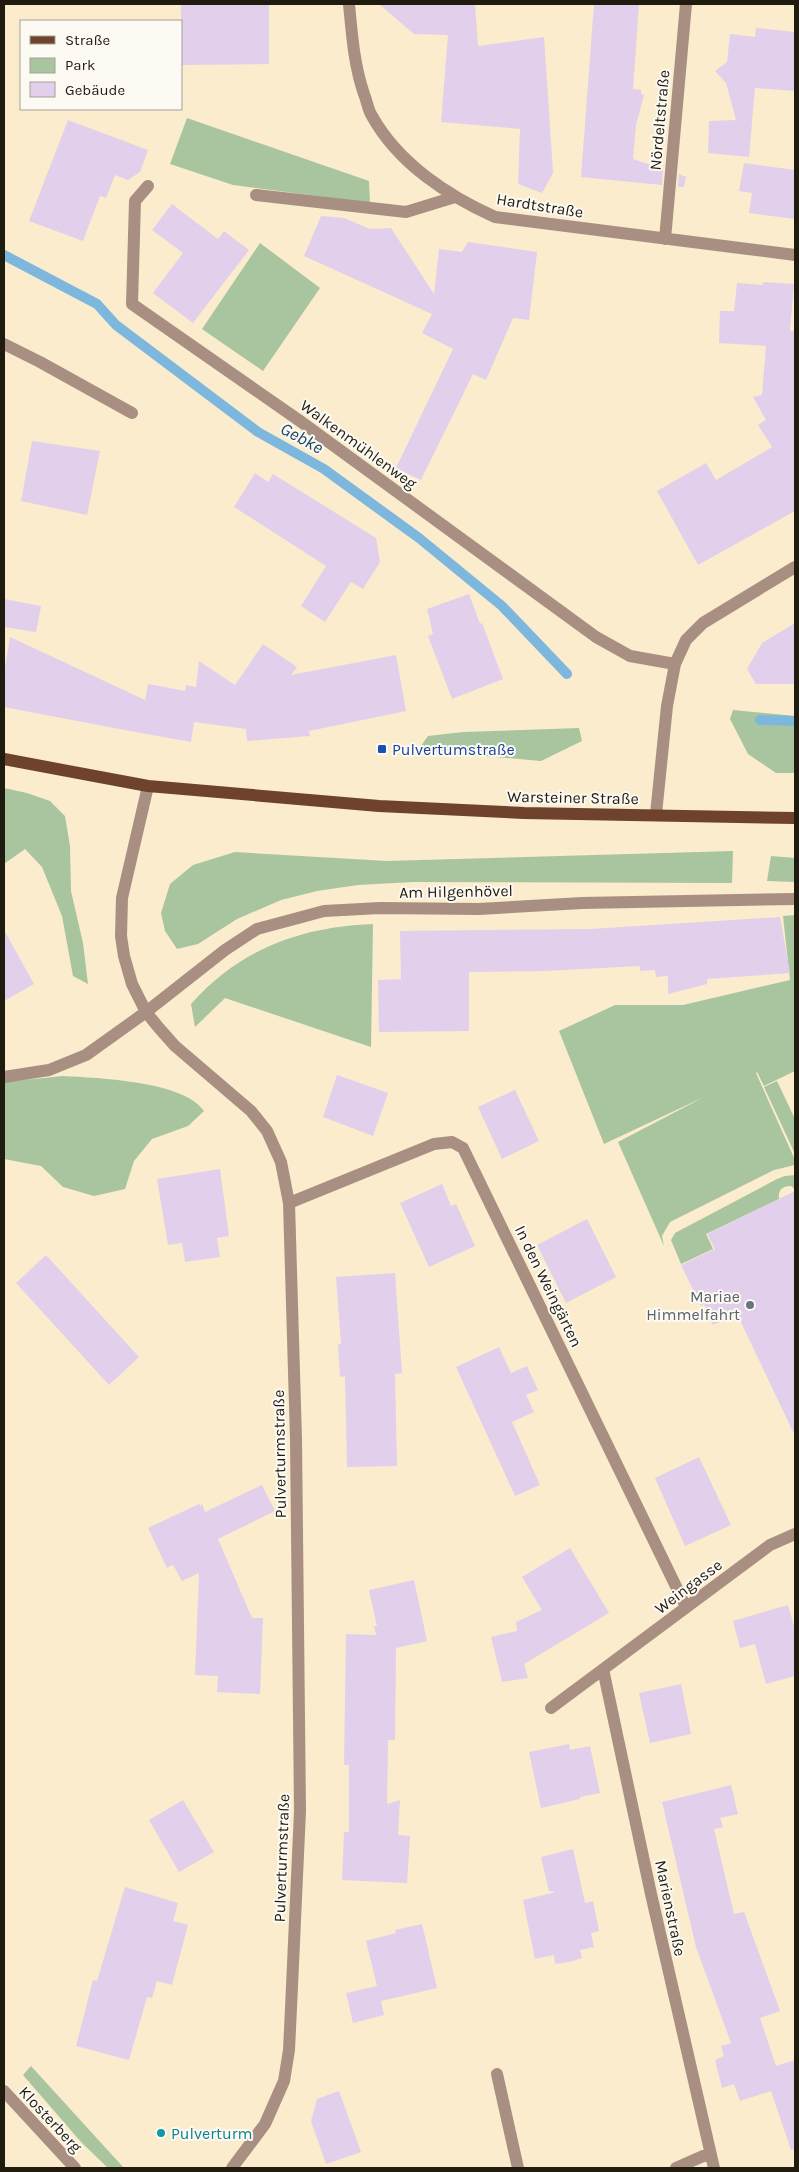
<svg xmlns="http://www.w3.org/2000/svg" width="799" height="2172" viewBox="0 0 799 2172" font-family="Karla,sans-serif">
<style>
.green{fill:#a8c5a0}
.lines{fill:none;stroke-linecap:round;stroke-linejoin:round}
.stream{stroke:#7db7de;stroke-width:10}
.building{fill:#e2cfec}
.minor{stroke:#a98f82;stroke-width:12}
.major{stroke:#6e422c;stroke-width:12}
.transit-dot{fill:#1a4fb4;stroke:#fdfaf4;stroke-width:2}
.worship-dot{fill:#6b7280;stroke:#fdfaf4;stroke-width:2}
.culture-dot{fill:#0f9aa8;stroke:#fdfaf4;stroke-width:2}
.labels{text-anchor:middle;stroke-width:4;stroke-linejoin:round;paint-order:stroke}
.street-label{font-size:16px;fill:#201b0f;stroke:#fdfaf4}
.transit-label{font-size:16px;fill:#164399;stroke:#fdfaf4;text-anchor:start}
.worship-label{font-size:16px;fill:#5b616d;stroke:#fdfaf4;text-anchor:end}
.culture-label{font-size:16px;fill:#0d838f;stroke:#fdfaf4;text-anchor:start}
.water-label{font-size:18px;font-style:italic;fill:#1c4864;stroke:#fdfaf4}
</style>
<rect width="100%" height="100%" fill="#faeccc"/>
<path class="green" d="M 187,118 L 369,181 L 370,203 L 233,185 L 170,164 Z
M 260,243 L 320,288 L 263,371 L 202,329 Z
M 733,710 L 795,716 L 795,773 L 776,773 L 748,754 L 730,719 Z
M 579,728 L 582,741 L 541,761 L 418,750 L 428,736 L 463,732 Z
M 4,788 L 27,793 L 50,801 L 65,816 L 70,846 L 71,891 L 83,943 L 88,984 L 73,976 L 62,916 L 42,867 L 25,849 L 4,864 Z
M 733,851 L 732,883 L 413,882 L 358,885 L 317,891 L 281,900 L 237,919 L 198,944 L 177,949 L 165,931 L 161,913 L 170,884 L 193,865 L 235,852 L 387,861 Z
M 771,856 L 795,858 L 795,882 L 767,881 Z
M 795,915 L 795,1071 L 764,1086 L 757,1072 L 756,1073 L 795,1160 L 795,1165 L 774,1170 L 670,1222 L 662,1236 L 664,1246 L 618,1142 L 704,1097 L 604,1144 L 559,1031 L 615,1005 L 683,1005 L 790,980 L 783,916 Z
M 373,924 L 371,1047 L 225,998 L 195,1027 L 191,1004 C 240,949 300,927 373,924 Z
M 63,1076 C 98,1078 184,1081 204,1111 L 188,1126 L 152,1139 L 134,1161 L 125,1189 L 94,1196 L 63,1187 L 41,1166 L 4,1159 L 4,1082 Z
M 777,1081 L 795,1119 L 795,1154 L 764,1087 Z
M 795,1175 L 795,1189 L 791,1186 C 782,1186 778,1190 779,1199 L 706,1234 L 713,1249 L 681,1264 L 671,1240 L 675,1233 L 777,1179 L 785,1176 Z
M 31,2066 L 123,2167 L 124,2168 L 108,2168 L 81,2142 L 23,2075 Z"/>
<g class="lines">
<path class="stream" d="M 4,255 L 97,304 L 116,325 L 258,432 L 324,469 L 419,538 L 502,606 L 567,674
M 760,720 L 795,721"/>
</g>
<path class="building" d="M 181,4 L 269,4 L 269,64 L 181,65 Z
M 379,4 L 475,4 L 478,46 L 544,37 L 553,173 L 542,193 L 518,184 L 520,129 L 441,122 L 448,35 L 414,34 Z
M 594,4 L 639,4 L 633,89 L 641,90 L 641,94 L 644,95 L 636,125 L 633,159 L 663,169 L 662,185 L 581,177 Z
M 756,28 L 795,32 L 795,91 L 755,88 L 749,157 L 708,153 L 709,121 L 736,120 L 726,83 L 715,71 L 727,62 L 730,34 L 755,37 Z
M 68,120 L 148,150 L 140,172 L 128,180 L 115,175 L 106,198 L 100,196 L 83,241 L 29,221 Z
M 744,163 L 795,170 L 795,219 L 749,213 L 752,193 L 739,191 Z
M 679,174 L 686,177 L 684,187 L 678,187 Z
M 172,204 L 218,239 L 224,231 L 249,250 L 193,323 L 153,293 L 183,253 L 152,230 Z
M 321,216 L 344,218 L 370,229 L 391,228 L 434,294 L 439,249 L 462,252 L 468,242 L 537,252 L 529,320 L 513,318 L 486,380 L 473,374 L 421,480 L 396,468 L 453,349 L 422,333 L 432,314 L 304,256 Z
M 763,282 L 794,284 L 790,331 L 795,331 L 795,511 L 698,565 L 657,491 L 706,463 L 716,480 L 772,447 L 758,425 L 766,420 L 753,397 L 762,395 L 766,346 L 719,343 L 720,311 L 734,311 L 737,283 L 763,285 Z
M 32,441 L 100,451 L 87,515 L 21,501 Z
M 255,473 L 268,482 L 273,474 L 376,538 L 380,562 L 363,589 L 351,582 L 325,622 L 301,606 L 326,566 L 234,507 Z
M 469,594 L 480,624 L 482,623 L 503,679 L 452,699 L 428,636 L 433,634 L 427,609 Z
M 4,599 L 41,606 L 36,632 L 4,627 Z
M 795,623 L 795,684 L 756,684 L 747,669 L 762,643 Z
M 10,637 L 145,700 L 148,684 L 185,691 L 186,685 L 196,687 L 199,661 L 235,685 L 263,644 L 297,667 L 291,675 L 396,655 L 406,711 L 309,731 L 310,736 L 247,741 L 246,729 L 194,722 L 191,742 L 114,728 L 4,707 L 4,674 Z
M 780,917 L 790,973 L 707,979 L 707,984 L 668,994 L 668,976 L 656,977 L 655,970 L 640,971 L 640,966 L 545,971 L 469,972 L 469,1031 L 379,1032 L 378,980 L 401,979 L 400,931 L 590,929 Z
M 4,930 L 34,984 L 4,1001 Z
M 337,1075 L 388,1093 L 373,1136 L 323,1117 Z
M 515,1090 L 539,1141 L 502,1159 L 478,1107 Z
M 220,1169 L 229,1236 L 217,1238 L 220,1257 L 185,1262 L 182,1243 L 168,1245 L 157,1179 Z
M 442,1184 L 451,1206 L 456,1204 L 475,1246 L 429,1267 L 400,1203 Z
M 795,1191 L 795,1436 L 737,1314 L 713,1325 L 704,1304 L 701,1306 L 681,1265 L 715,1249 L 707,1234 Z
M 587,1219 L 616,1277 L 566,1303 L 537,1245 Z
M 46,1255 L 139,1357 L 109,1385 L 16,1283 Z
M 395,1273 L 402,1373 L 395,1374 L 397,1466 L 347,1467 L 345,1376 L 340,1377 L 338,1344 L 341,1344 L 336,1277 Z
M 499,1347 L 511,1373 L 527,1366 L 538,1390 L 526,1395 L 534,1412 L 512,1422 L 540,1485 L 515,1496 L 456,1367 Z
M 699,1457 L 731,1525 L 685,1546 L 655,1478 Z
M 262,1485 L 275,1511 L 218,1539 L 252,1618 L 263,1618 L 260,1694 L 217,1692 L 218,1676 L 195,1675 L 199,1573 L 182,1581 L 173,1565 L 167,1568 L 148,1528 L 199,1504 L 201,1507 L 201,1502 L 205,1512 Z
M 570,1548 L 609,1613 L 524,1664 L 528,1678 L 502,1682 L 491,1637 L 517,1631 L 516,1622 L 542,1610 L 522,1577 Z
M 414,1580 L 427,1641 L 396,1648 L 395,1740 L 388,1740 L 387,1804 L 400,1800 L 398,1835 L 410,1836 L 407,1883 L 342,1880 L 344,1832 L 349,1832 L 349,1765 L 344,1765 L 346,1634 L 376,1635 L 374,1626 L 377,1626 L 369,1590 Z
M 788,1605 L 795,1630 L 795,1676 L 766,1684 L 755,1644 L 740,1648 L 733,1621 Z
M 681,1684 L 691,1734 L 650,1743 L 639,1693 Z
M 569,1744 L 570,1750 L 590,1746 L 600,1793 L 580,1797 L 580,1799 L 541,1808 L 529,1752 Z
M 731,1785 L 738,1814 L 720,1818 L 723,1827 L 714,1829 L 734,1914 L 744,1912 L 780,2011 L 760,2018 L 776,2066 L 795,2060 L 795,2149 L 791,2150 L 771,2091 L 740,2101 L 734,2084 L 722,2088 L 715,2060 L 724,2056 L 721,2046 L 731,2043 L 696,1947 L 662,1802 Z
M 183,1800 L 214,1852 L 179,1872 L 149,1820 Z
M 573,1849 L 585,1903 L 593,1901 L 599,1931 L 591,1933 L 594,1947 L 580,1950 L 582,1958 L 569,1962 L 555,1964 L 554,1955 L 535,1959 L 523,1900 L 556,1892 L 549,1891 L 541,1857 Z
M 125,1887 L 178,1903 L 173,1921 L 188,1925 L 172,1985 L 157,1981 L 152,1998 L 147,1997 L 129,2060 L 76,2046 L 93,1980 L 97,1981 Z
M 422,1924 L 437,1988 L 381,2001 L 384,2015 L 353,2023 L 346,1993 L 377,1986 L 366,1941 L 396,1933 L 395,1930 Z
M 339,2091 L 361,2152 L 326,2164 L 311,2121 L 317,2099 Z"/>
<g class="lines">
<path class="minor" d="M 349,4 C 352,35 354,65 364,94 C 367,101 368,110 372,116 C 398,163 448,196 495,217 L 795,255
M 148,186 L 135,201 L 132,304 L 300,421 L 596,637 L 630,656 L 675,664
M 256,195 L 406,212 L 455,197
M 665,239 L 686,4
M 4,344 L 40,362 L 132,413
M 148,786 L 122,898 L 121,936 L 124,956 L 132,984 L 146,1012 L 159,1028 L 175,1046 L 251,1111 L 267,1131 L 281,1162 L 289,1203 L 296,1439 L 300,1811 L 291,2008 L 289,2050 L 284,2081 L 265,2124 L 232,2168
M 656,814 L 667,706 L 675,664 L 686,640 L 703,623 L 795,567
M 4,1077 L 49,1070 L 86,1055 L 146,1012 L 225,950 L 257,929 L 324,911 L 380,908 L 479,909 L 582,903 L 795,899
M 289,1203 L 434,1144 L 452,1142 L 463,1148 L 686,1607
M 603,1669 L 651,1894 L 714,2168
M 551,1708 L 770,1545 L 795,1534
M 497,2074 L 518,2168
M 4,2091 L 75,2168
M 676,2168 L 710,2153"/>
<path class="major" d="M 4,759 L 148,786 L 379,806 L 524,813 L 795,818"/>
</g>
<rect class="transit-dot" x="377" y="744" width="10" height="10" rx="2.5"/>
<circle class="worship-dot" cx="750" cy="1305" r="5"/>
<circle class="culture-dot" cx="161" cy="2133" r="5"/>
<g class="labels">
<g class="street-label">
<text transform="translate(659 120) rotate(-85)" y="6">Nördeltstraße</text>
<text transform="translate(540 205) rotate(9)" y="6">Hardtstraße</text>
<text transform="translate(359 444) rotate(36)" y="6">Walkenmühlenweg</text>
<text transform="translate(573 797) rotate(1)" y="6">Warsteiner Straße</text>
<text transform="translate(456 891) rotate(-1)" y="6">Am Hilgenhövel</text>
<text transform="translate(549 1286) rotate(64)" y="6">In den Weingärten</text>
<text transform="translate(279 1454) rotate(-91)" y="6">Pulverturmstraße</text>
<text transform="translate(688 1586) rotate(-37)" y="6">Weingasse</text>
<text transform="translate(281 1858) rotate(-88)" y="6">Pulverturmstraße</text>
<text transform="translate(671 1908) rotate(78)" y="6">Marienstraße</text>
<text transform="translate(51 2119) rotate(47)" y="6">Klosterberg</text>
</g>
<g class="transit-label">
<text x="392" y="755">Pulvertumstraße</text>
</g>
<g class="worship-label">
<text x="740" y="1302">Mariae<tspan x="740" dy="18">Himmelfahrt</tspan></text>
</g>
<g class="culture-label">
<text x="171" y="2139">Pulverturm</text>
</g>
<g class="water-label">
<text transform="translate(302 438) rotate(29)" y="6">Gebke</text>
</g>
</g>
<rect width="799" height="2172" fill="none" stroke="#201b0f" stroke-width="10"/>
<rect x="20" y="20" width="162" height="90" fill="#fdfaf4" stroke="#a5a198"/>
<rect x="30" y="36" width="25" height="8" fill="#6e422c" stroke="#a5a198"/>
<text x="65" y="45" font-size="15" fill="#201b0f">Straße</text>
<rect x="30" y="58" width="25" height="15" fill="#a8c5a0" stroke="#a5a198"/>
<text x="65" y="70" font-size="15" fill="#201b0f">Park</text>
<rect x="30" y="82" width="25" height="15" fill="#e2cfec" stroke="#a5a198"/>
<text x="65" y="95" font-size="15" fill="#201b0f">Gebäude</text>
</svg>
